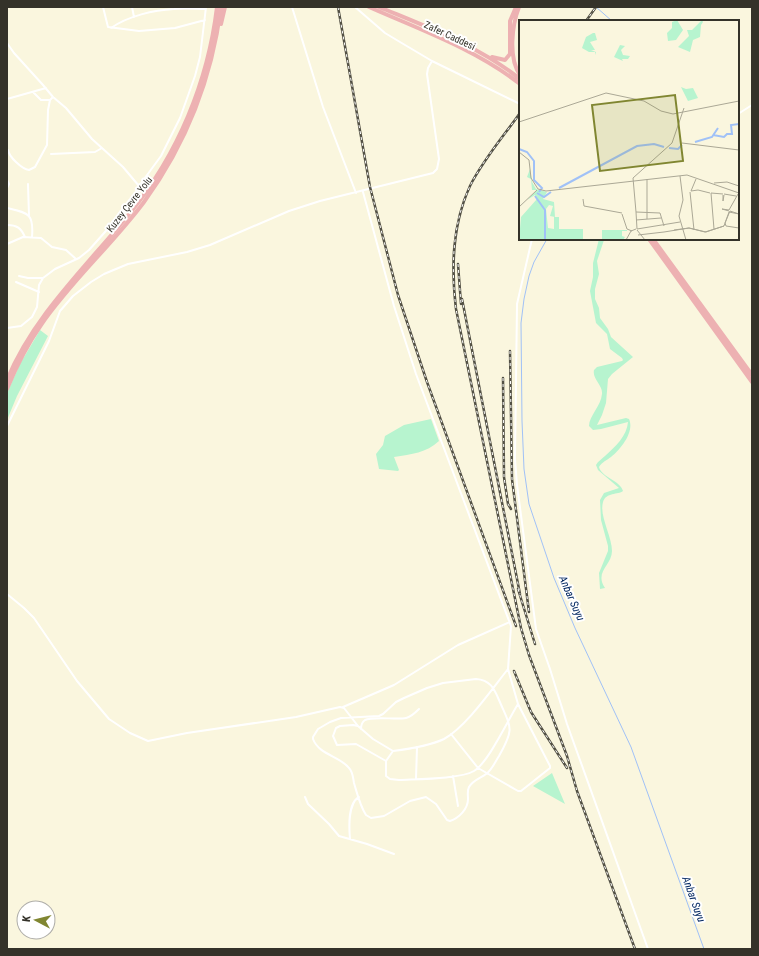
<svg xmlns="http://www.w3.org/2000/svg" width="759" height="956" viewBox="0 0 759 956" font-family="'Roboto Condensed',sans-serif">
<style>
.green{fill:#b7f4cf}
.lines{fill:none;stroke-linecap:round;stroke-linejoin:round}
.stream{stroke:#a0c1f7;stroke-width:1}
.street{stroke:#fff;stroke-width:2}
.highway{stroke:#edb1b2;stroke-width:4}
.rail-casing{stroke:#525044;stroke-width:2.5}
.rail{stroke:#fff;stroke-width:1;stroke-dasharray:3;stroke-linecap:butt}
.labels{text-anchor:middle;stroke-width:4;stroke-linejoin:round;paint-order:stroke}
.street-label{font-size:10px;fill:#343229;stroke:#fff}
.water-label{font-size:11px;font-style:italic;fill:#062a63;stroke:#fff}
.inset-river{fill:none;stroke:#a0c1f7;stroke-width:2}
.inset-road{fill:none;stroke:#aba896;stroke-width:1}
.view{fill:#808631;fill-opacity:0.15;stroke:#808631;stroke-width:2}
.inset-edge{fill:none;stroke:#343229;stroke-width:2}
</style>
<rect width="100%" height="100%" fill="#faf6de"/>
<path class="green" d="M 599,239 L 604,240 L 597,261 L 599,274 L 595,289 L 595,299 L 599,308 L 600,318 L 608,329 L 611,337 L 633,357 L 612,374 L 608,379 L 606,403 L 602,415 L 597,425 L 626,418 L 629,419 C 635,432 620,450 611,457 C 607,460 602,462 599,467 C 602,478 620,480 623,491 C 618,495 606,492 603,502 C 599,516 612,536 612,551 C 612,565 594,572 605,588 L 600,589 L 599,573 L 608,551 L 608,546 L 601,520 L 600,500 L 604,493 L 619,488 L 598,470 L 596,465 C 598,461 602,459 605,456 C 615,447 627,436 628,422 L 601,429 L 593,430 L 589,426 C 589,416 601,406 602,394 C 603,385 592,379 594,370 L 597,367 L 622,361 L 623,360 L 622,358 L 610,349 L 607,334 L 596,323 L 590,291 L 593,277 L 593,263 Z
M 40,330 L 48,336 L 17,396 L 7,420 L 7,393 L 20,364 Z
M 431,419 L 439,441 C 426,453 412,454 394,457 L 399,470 L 398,471 L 379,469 L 376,454 L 383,445 L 385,436 L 404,425 Z
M 552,773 L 565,804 L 533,786 Z"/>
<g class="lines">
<path class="stream" d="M 596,7 L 612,21
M 547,239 L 534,262 L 529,276 L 524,299 L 521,323 L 522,421 L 524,469 L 529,504 L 554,578 L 575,628 L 631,747 L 704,949"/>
<path class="street" d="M 103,7 L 108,27 L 139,31 L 175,28 L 205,20
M 132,7 L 134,17
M 292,7 L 323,107 L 356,193
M 355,7 L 385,33 L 400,42 L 432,61 L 520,104
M 111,28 C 128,16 154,10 174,9 C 185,8 196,9 206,9
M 7,43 L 14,53 L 43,85 L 53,97 L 66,108 L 92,139 L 123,167 L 139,186
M 33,92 L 41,100 L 50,100
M 7,99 L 46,88
M 738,114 L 752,105
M 8,150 C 9,157 22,169 29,170 L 35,167 L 47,145 L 48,110 L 50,100 L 53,97
M 51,154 L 95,152 L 102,148
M 7,180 L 9,184 L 7,188
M 28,184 L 29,216
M 363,192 L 394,306 L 416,374 L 511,626 L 508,669 L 518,704 L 550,766 L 550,768 L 521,791 L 518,791 L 478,768 L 451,734
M 7,208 C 28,213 34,213 32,237
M 7,225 C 17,225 21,228 25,237
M 532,239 L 517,304 L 515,459 L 517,485 L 536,629 L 550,669 L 567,724 L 648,949
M 7,244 L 23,237 L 41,238 L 52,247 L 66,250 L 76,259
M 19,276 L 28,278 L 43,278
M 16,282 L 39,292
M 7,328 L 21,326 L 32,317 L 37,307 L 39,285 L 43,278 L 55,269 L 79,258 L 89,250 L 128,206 L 139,186 L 161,156 L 180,118 L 195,76 L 200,57 L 206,7
M 7,426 L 49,341 L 60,311 L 73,296 L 91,282 L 104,274 L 128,264 L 187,252 L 210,245 L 289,211 L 320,201 L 433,173 L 437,169 L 439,159 L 427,74 L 428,68 L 432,61
M 7,594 L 24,608 L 34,618 L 77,681 L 109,719 L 130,733 L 148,741 L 187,733 L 296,717 L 340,707 L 344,708 L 358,726
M 508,669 C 492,689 466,727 444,739 C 429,746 409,749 393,751 L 386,761 L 386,776 L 390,779 L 399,780 C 416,779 461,779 474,771 C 488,763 508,720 518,704
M 476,679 C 490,680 494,688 499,700 C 511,728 515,728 499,756 C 495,762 492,770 486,774 C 481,778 473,780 469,787 C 467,791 468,795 468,799 C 468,809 459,818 450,821 L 447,820 L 436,804 L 426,797 L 410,801 L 384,816 L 371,818 L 366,815 C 360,806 357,793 354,783 C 353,778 353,772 349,768 C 340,756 319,755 313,739 L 313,737 L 318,729 L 330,722 L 341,718 L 379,716 L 383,714 L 396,702 L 404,698 L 427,688 L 443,683 Z
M 343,707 L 394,685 L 458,645 L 510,622
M 361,729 C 361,726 362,722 365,720 C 373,716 397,720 406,718 C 411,717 415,713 419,709
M 386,761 L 356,744 L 337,745 L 333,736 L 336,728 L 340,726 L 353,725 L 358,726 L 373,739 L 393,751
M 453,776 L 458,806
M 416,779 L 417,747
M 305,797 L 308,804 L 329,824 L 339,836 L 367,844 L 394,854
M 350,839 C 349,828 348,803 359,797"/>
<path class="highway" d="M 369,7 C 421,30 475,49 520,84
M 379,7 C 427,27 479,46 520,79
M 519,7 C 512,25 508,58 520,75
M 221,24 L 225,7
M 492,57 L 505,60 L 510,54 L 510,21 L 516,7
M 649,239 L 752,382
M 653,239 L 752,375
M 7,380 C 34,315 86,267 130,213 C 178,154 208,82 217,7
M 7,389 C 16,367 27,345 41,325 C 71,281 112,245 144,202 C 186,144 212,78 221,7"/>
<defs>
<path id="rail" d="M 338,7 L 370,187 L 398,295 L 427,382 L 516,626
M 586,21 L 596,7
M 520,113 C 503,137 483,160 470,186 C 452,225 451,267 456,309 L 521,628 L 529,655 L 567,756 L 577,791 L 635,949
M 458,264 L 461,304
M 462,299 L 520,594
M 510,351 L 512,479 L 529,612
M 503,378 L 504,477 L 508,504 L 511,509
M 518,589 L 535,644
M 514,671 L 531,712 L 567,768"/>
</defs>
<use href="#rail" class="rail-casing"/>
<use href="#rail" class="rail"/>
</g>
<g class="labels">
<g class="street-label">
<text transform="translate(450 35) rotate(25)" y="4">Zafer Caddesi</text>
<text transform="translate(129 204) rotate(-52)" y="4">Kuzey Çevre Yolu</text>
</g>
<g class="water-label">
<text transform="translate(572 598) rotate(66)" y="4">Anbar Suyu</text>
<text transform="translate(694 899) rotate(70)" y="4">Anbar Suyu</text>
</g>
</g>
<g transform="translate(519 20)">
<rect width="220" height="220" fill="#faf6de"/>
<path d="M 158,0 L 164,10 L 157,20 L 149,21 L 148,13 L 153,8 L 153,2 ZM 183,0 L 184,2 L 182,5 L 181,17 L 174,20 L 171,32 L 159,27 L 170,16 L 168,10 L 173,10 ZM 74,13 L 76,13 L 78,20 L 71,22 L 76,30 L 72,30 L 77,32 L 76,35 L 76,32 L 70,32 L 63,28 L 67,17 ZM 101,25 L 106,26 L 102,30 L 104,35 L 111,36 L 109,39 L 103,39 L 104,41 L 95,37 ZM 162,67 L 167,69 L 174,68 L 179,78 L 169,81 ZM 11,149 L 13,162 L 17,169 L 28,172 L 24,179 L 35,182 L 36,197 L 31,196 L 34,186 L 30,185 L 27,189 L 29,208 L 35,209 L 35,197 L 40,197 L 40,209 L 64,209 L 64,220 L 27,220 L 27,196 L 25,190 L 26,220 L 0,220 L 2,197 L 18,179 L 20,181 L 16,175 L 8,180 L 18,170 L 13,170 L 12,159 L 8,157 ZM 83,210 L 108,210 L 108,211 L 103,211 L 103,216 L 106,217 L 104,220 L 83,220 Z" fill="#b7f4cf"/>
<path class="inset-river" d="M 194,115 L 205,117 L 208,114 L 213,114 L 212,105 L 220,104M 176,122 L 193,117 L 199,108M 150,128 L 159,129 L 163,125M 0,129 L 8,132 L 15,141 L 15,160 L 23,168 L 20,172M 40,168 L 118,126 L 135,124 L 145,127M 18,173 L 25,177 L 32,172M 16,176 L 26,190 L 26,220"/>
<path class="inset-road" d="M 0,102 L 87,73 L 125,81 L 142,91 L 154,94 L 220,81M 163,123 L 220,130M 0,132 L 10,140 L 12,158 L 19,169M 161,156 L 164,180 L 160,196 L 167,220M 128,159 L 128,199M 177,159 L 172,171 L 179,170 L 191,173M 195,163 L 208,162 L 220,166M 19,169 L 27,171 L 168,155 L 220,173M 171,172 L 175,210M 192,173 L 195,209M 192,173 L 204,174M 205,174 L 217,176M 204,175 L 204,181 L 205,175M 64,179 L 65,186 L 103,193M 0,187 L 18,170M 210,190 L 219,174M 210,191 L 203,189 L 210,190M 117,192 L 141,193 L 145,206M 117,192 L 118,209M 117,192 L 114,158 L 153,123 L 165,88M 103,194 L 108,209 L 113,211M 220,194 L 211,191 L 206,203 L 207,206 L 220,208M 117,200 L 142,198M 118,209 L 161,202M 118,210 L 126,220M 155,210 L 170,208 L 187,212 L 205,206 L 210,192 L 220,194M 145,212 L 170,208 L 186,212 L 205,206M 119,215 L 145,212M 107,220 L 112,211 L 117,209"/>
<path class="view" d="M 156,75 L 164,141 L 81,151 L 73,85 Z"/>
<rect width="220" height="220" class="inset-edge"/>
</g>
<rect width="759" height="956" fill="none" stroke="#343229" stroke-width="16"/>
<g transform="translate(36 920) rotate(277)"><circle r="19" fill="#ffffff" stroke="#aeada9"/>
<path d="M0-3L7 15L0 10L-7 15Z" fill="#808631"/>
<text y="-6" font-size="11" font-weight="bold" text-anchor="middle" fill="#343229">K</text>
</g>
</svg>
